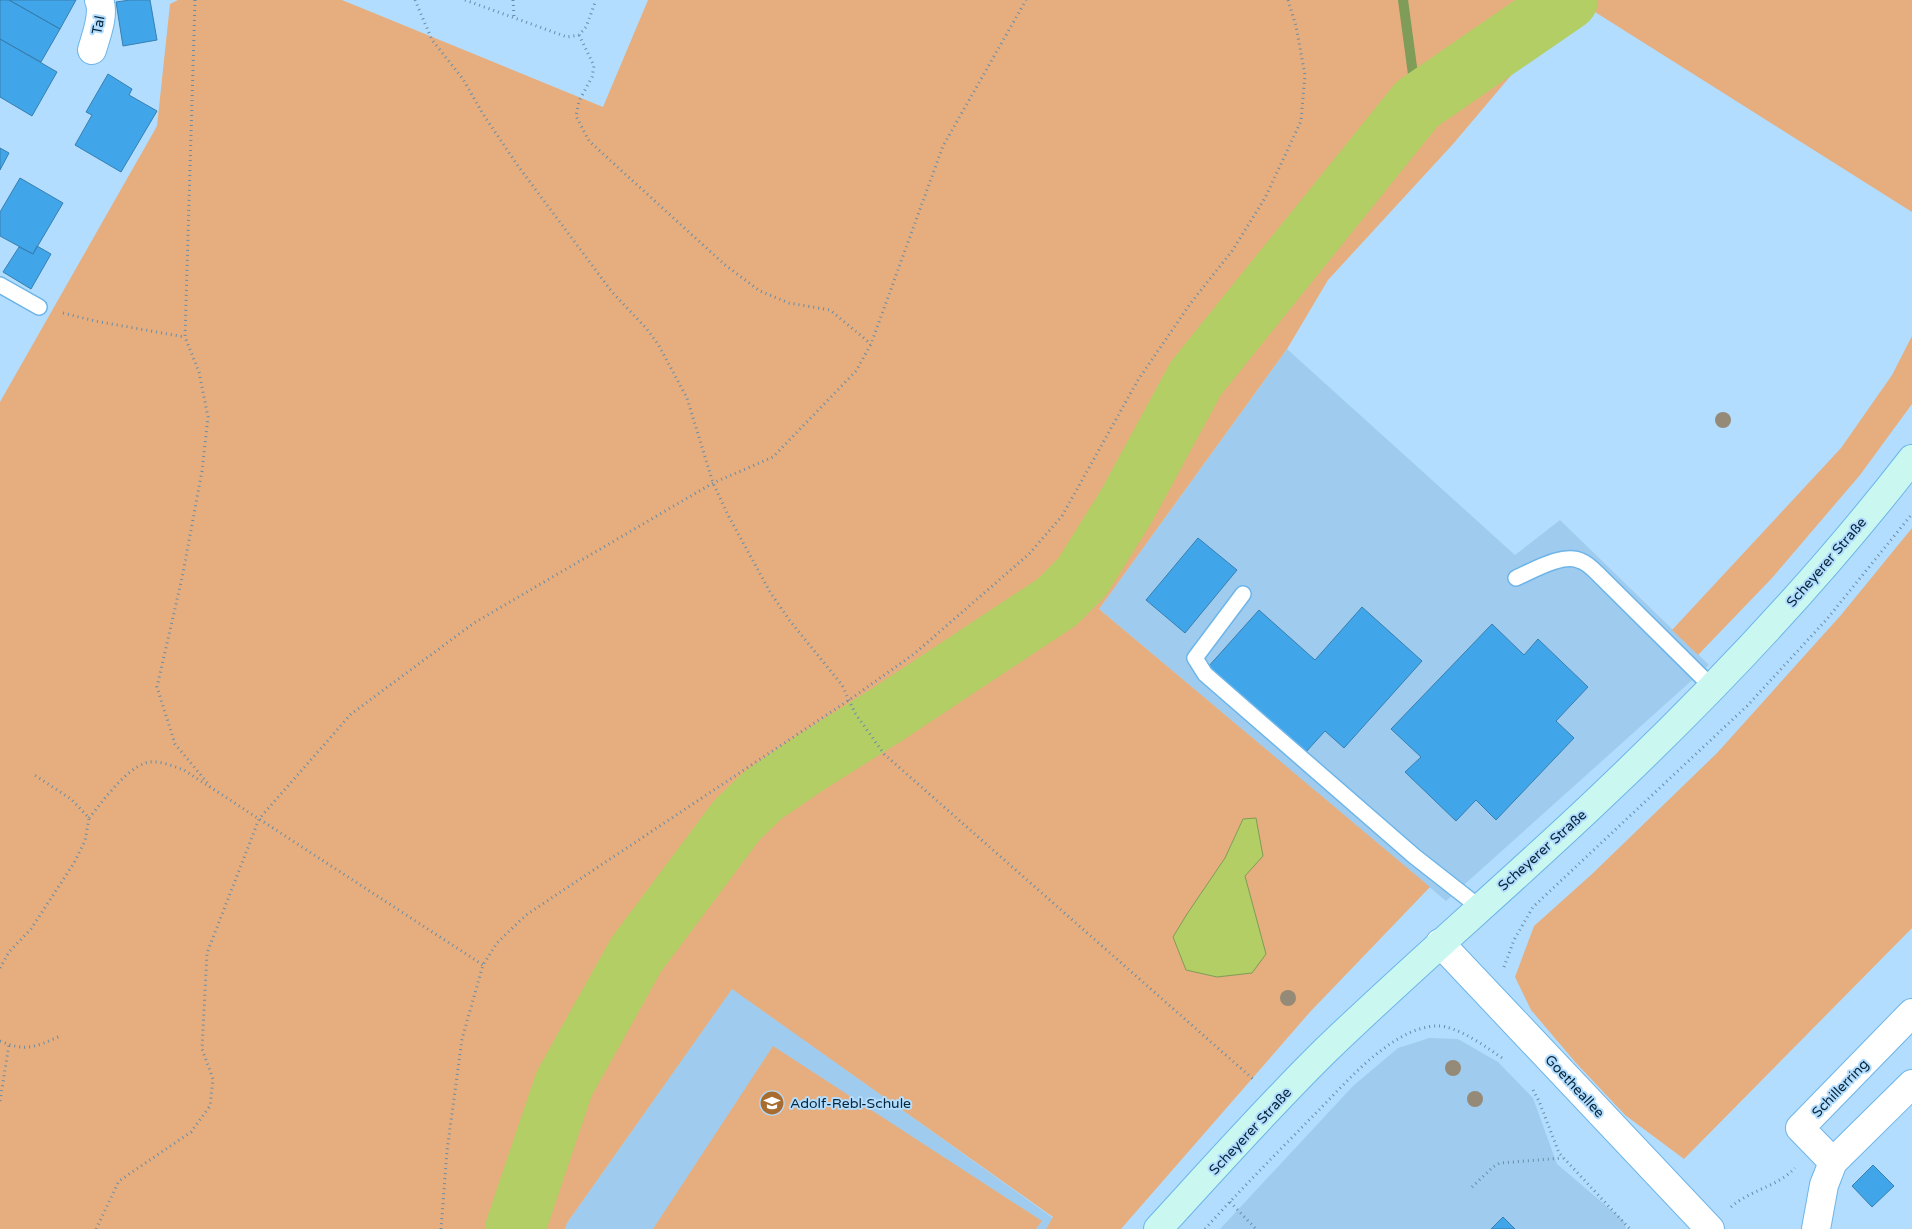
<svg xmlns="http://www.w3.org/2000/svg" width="1912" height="1229" viewBox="0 0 1912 1229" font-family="'Varela Round',sans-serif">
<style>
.built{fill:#9fccee}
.green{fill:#e6ae7e;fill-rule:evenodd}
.water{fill:#b2ce65;stroke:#7f9c58}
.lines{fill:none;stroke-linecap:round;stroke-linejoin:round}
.stream{stroke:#7f9c58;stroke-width:10}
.river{stroke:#b2ce65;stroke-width:60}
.building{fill:#41a6e9;stroke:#367fb1}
.lane-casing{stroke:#6db5e9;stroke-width:18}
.street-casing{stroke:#6db5e9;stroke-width:30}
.secondary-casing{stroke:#6db5e9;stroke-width:30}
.path{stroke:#688da8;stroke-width:3;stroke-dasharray:1 4;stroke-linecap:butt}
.lane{stroke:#fff;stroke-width:15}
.street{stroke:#fff;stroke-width:28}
.secondary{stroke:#caf8f1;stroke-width:28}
.tree{fill:#958a78}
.labels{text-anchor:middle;stroke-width:4;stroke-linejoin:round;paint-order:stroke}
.street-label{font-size:14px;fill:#07263a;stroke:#b3ddfe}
.poi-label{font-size:14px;fill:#07263a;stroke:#b3ddfe;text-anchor:start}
</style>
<rect width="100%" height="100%" fill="#b3ddfe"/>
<path class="built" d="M 1287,349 L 1515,555 L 1560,520 L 1709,665 L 1446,901 L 1099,609 Z
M 732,988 L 1053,1218 L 1046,1229 L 565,1229 L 567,1223 Z
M 1429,1038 L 1458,1039 L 1498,1062 L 1533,1098 L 1557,1164 L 1624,1221 L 1626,1229 L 1220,1229 L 1353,1086 L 1398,1048 Z"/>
<path class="green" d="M 178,0 L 342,0 L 603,107 L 648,0 L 1575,0 L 1453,144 L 1328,280 L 1287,349 L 1099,609 L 1430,887 L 1310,1012 L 1121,1229 L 1046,1229 L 1053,1217 L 732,989 L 567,1223 L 565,1229 L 0,1229 L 0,402 L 157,126 L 170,4 ZM 1243,819 L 1262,855 L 1245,876 L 1187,914 L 1225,858 Z
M 1576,0 L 1912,0 L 1912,212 Z
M 1912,336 L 1912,404 L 1860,475 L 1772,578 L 1698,655 L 1672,630 L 1841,448 L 1892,375 Z
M 1912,528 L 1912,928 L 1684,1159 L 1625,1115 L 1576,1063 L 1531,1010 L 1515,977 L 1534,926 L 1592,874 L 1717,753 L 1841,615 Z
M 773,1046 L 1042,1221 L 1036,1229 L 653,1229 Z"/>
<path class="water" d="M 1256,818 L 1263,856 L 1245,876 L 1266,954 L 1252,973 L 1217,977 L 1186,970 L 1173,937 L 1187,914 L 1225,858 L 1243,819 Z"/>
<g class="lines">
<path class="stream" d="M 1403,0 L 1417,104"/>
<path class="river" d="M 515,1229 L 564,1084 L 636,955 L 737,820 L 763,795 L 810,763 L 888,714 L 1057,602 L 1082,577 L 1127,505 L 1196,378 L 1417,104 L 1568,0"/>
</g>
<path class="building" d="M 0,0 L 9,0 L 60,29 L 41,62 L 0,39 Z
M 9,0 L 76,0 L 60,29 Z
M 130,0 L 150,0 L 157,40 L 123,46 L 116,2 Z
M 0,39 L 57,72 L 32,116 L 0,97 Z
M 108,74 L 132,89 L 129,95 L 157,111 L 121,172 L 75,145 L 92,115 L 86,112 Z
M 0,148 L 9,153 L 0,170 Z
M 20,178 L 63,203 L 33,254 L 0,236 L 0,212 Z
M 37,246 L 51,254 L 31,289 L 3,272 L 19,247 L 33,254 Z
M 1198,538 L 1237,570 L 1185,633 L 1146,600 Z
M 1362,607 L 1422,661 L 1344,748 L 1325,731 L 1305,753 L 1208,667 L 1259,610 L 1315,660 Z
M 1492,624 L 1524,655 L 1538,639 L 1588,687 L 1556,721 L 1574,738 L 1496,820 L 1476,800 L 1456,821 L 1405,772 L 1421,757 L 1391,729 Z
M 1873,1165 L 1894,1186 L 1872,1207 L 1852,1186 Z
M 1503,1217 L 1515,1229 L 1491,1229 Z"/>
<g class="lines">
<defs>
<path id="lane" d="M 0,285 L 39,307
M 1516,578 C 1532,571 1564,552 1581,561 C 1587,563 1593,569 1597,573 L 1712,687
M 1243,594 L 1195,658 L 1205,674 L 1414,856 L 1479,907"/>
<path id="street" d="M 92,50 C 96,36 105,14 99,0
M 1440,943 L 1710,1229
M 1833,1162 L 1800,1128 L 1912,1013
M 1816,1229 L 1824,1185 L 1833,1162 L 1912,1084"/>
<path id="secondary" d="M 1158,1229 C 1213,1169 1267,1108 1325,1051 C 1416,963 1513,881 1604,794 C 1714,690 1819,579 1912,459"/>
</defs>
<use href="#lane" class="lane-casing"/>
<use href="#street" class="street-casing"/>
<use href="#secondary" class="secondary-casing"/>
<path class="path" d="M 195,0 L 185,337 L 199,372 L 208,417 L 202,471 L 182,578 L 157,687 L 175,744 L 210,786
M 415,0 L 432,40 L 463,79 L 483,114 L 518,166 L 612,292 L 646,328 L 658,344 L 687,398 L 713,483 L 728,515 L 770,592 L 790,621 L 842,685 L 855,713 L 884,754 L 1253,1079
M 465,0 L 567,37 L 579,35 L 586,27 L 596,0
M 513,0 L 514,17
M 579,35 L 594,66 L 592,77 L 579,101 L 576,116 L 589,141 L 724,264 L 760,291 L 789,303 L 830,310 L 871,344
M 63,313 L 95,321 L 185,337
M 89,818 C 103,801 124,771 145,763 C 158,759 172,766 184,770 L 483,965
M 1504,967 L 1514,940 L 1533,907 L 1747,706 L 1827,619 L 1912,514
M 0,968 L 9,952 L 31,929 L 74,863 L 85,841 L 89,818 L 71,799 L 33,774
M 0,1041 C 25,1052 36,1047 60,1036
M 1533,1090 L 1539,1101 L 1559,1153 L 1630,1229
M 0,1101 L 9,1045
M 1472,1187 L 1493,1167 L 1500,1163 L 1563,1158
M 1230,1202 L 1256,1229
M 1731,1207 C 1750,1190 1777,1187 1795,1168
M 96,1229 L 119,1181 L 191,1132 L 210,1106 L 213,1079 L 202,1049 L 207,953 L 259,819 L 351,714 L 474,623 L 713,483 L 773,457 L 856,371 L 871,344 L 943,146 L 1026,0
M 441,1229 L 447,1151 L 462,1039 L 483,965 L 497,943 L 526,915 L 849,700 L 914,654 L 1029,554 L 1062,516 L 1138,380 L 1190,304 L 1232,251 L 1265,198 L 1301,121 L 1305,75 L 1296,26 L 1288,0
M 1205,1229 C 1240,1190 1277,1153 1313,1116 C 1341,1088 1369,1054 1405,1035 C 1414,1030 1427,1026 1437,1026 C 1457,1025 1489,1049 1505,1060"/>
<use href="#lane" class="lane"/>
<use href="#street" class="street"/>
<use href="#secondary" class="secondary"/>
</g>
<g class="tree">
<circle cx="1723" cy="420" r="8"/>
<circle cx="1288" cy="998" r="8"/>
<circle cx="1453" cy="1068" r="8"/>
<circle cx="1475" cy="1099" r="8"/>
</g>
<defs>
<symbol id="school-disc" viewBox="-11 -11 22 22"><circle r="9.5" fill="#a96c30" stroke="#b3ddfe"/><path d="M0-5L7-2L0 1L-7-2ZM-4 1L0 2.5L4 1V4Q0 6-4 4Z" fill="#fff"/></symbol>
</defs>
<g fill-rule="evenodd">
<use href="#school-disc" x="758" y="1089" width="28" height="28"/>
</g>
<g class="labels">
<g class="street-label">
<text transform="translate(98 25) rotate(-79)" y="5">Tal</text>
<text transform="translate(1826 562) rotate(-49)" y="5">Scheyerer Straße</text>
<text transform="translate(1542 850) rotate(-42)" y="5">Scheyerer Straße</text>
<text transform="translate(1575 1086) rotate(47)" y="5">Goetheallee</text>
<text transform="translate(1840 1088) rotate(-46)" y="5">Schillerring</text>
<text transform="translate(1250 1131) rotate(-47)" y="5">Scheyerer Straße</text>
</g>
<g class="poi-label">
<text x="790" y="1108">Adolf-Rebl-Schule</text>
</g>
</g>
</svg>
